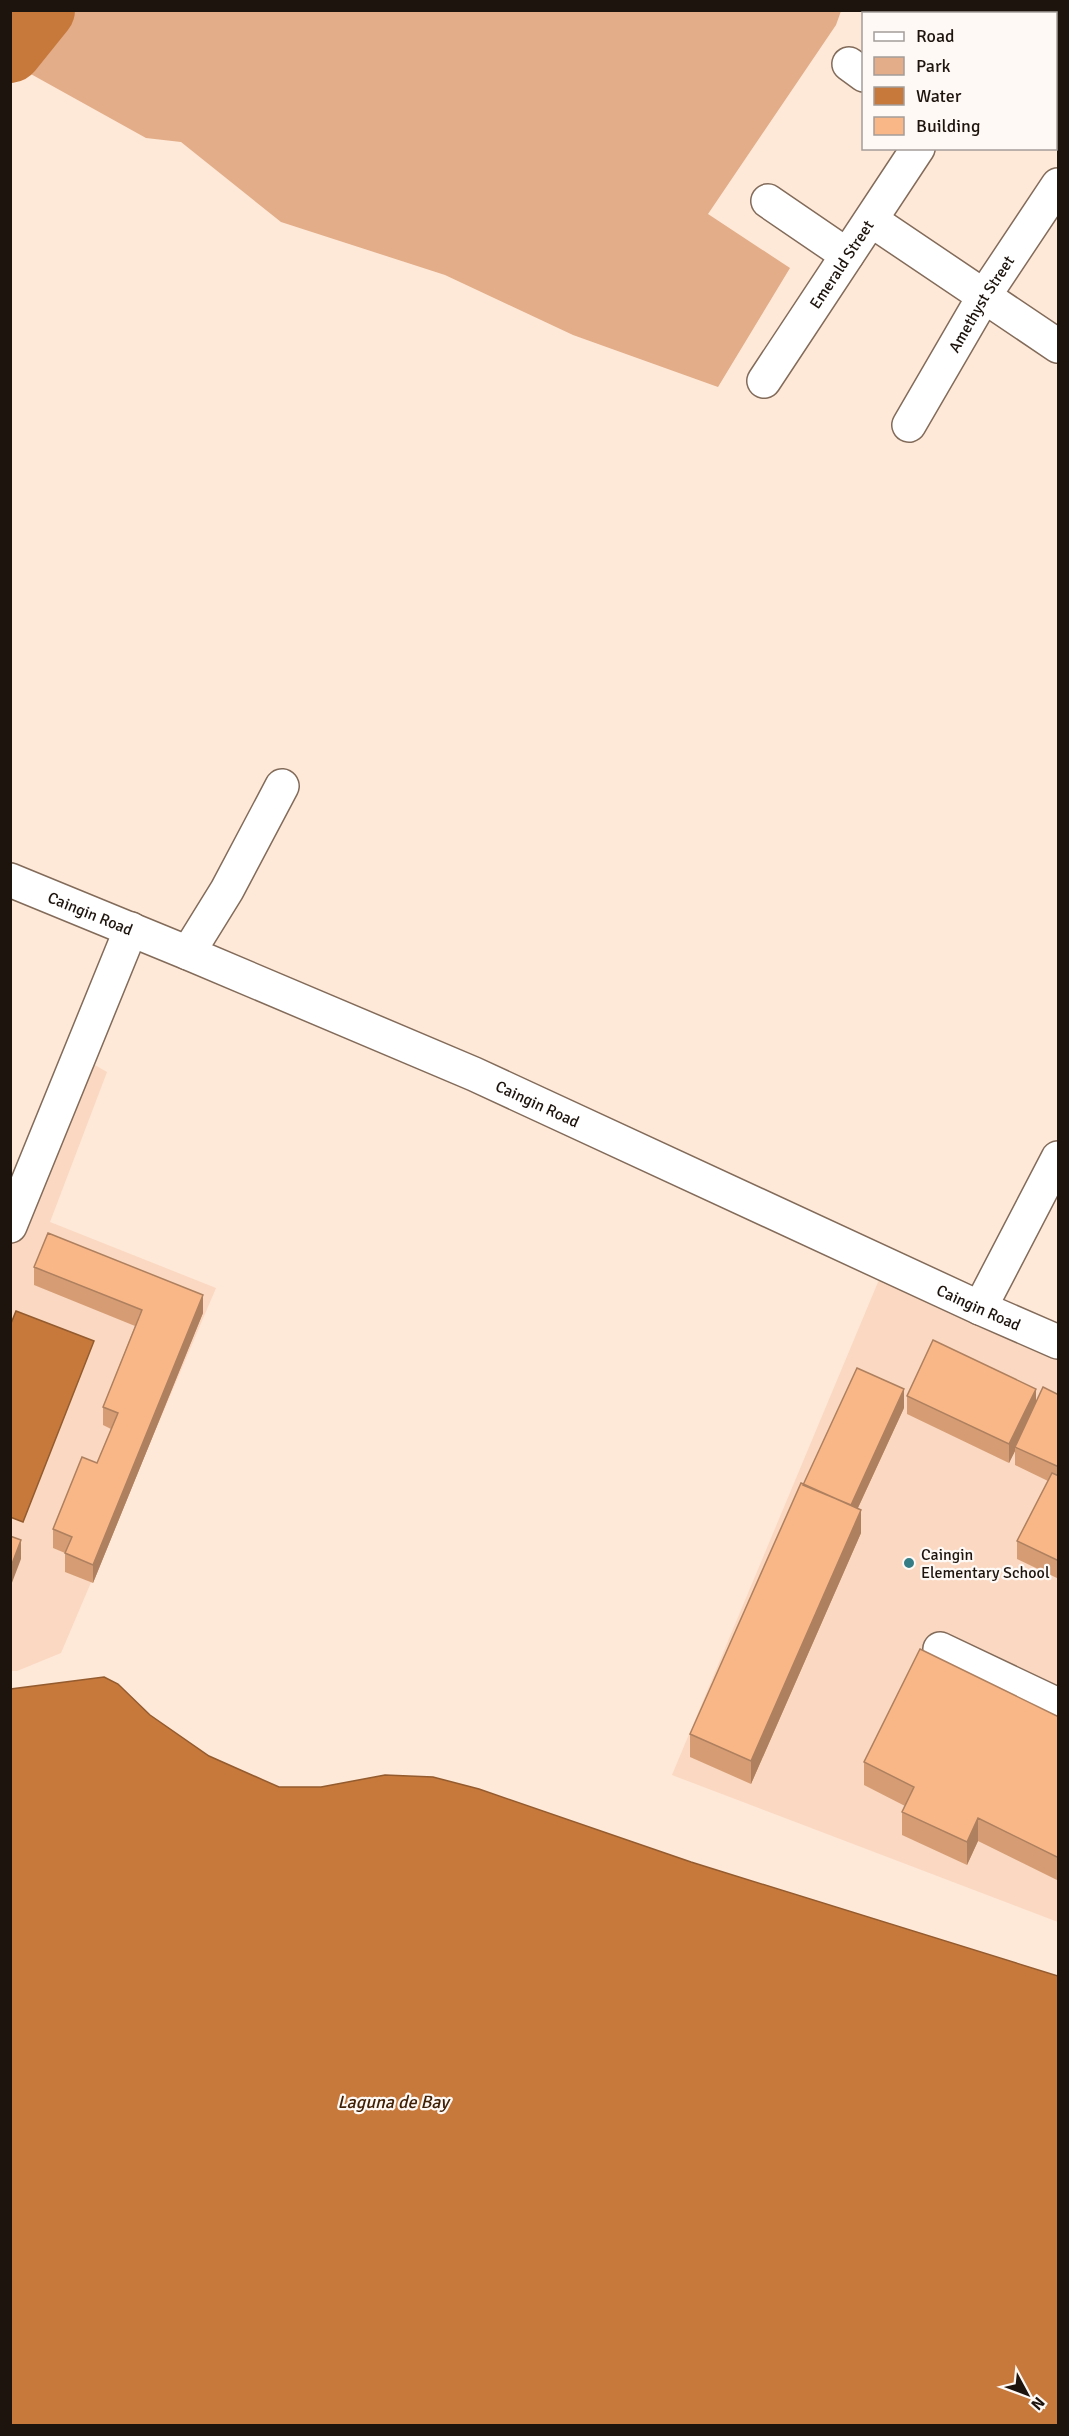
<svg xmlns="http://www.w3.org/2000/svg" width="1069" height="2436" viewBox="0 0 1069 2436" font-family="Signika,sans-serif">
<style>
.built{fill:#fbd8c1}
.green{fill:#e2ad88}
.water{fill:#c7793c;stroke:#945b2e;stroke-width:1.5}
.lines{fill:none;stroke-linecap:round;stroke-linejoin:round}
.river{stroke:#c7793c;stroke-width:64}
.minor-casing{stroke:#836b5a;stroke-width:36}
.minor{stroke:#fff;stroke-width:33}
.wall{fill:#d69d75}
.shaded-wall{fill:#ae805f}
.building{fill:#f9b788;stroke:#ae805f;stroke-width:1.5}
.poi-dot{fill:#357d86;stroke:#fef9f5;stroke-width:2}
.labels{text-anchor:middle;stroke-width:4.5;stroke-linejoin:round;paint-order:stroke}
.street-label{font-size:16px;fill:#1e140e;stroke:#fef9f5}
.poi-label{font-size:16px;fill:#1e140e;stroke:#fef9f5;text-anchor:start}
.water-label{font-size:18px;font-style:italic;fill:#412106;stroke:#fef9f5}
</style>
<rect width="100%" height="100%" fill="#fee8d8"/>
<path class="built" d="M 65,1048 L 107,1072 L 50,1222 L 216,1288 L 61,1653 L 17,1671 L 10,1671 L 10,1183 Z
M 881,1275 L 1058,1352 L 1058,1922 L 672,1775 Z"/>
<path class="green" d="M 11,10 L 841,10 L 841,11 L 836,25 L 708,214 L 790,268 L 718,387 L 573,335 L 445,275 L 281,222 L 181,142 L 146,138 L 11,63 Z"/>
<path class="water" d="M 16,1311 L 94,1341 L 23,1522 L 10,1517 L 10,1326 Z
M 104,1677 L 118,1684 L 150,1715 L 209,1756 L 279,1787 L 321,1787 L 385,1775 L 433,1777 L 479,1789 L 691,1862 L 1058,1976 L 1058,2425 L 11,2425 L 11,1689 Z"/>
<g class="lines">
<path class="river" d="M 10,51 L 43,10"/>
<defs>
<g id="minor">
<path d="M 1008,14 L 1010,10"/>
<path d="M 849,64 L 864,75"/>
<path d="M 768,201 L 847,255"/>
<path d="M 871,220 L 1058,346"/>
<path id="s1" d="M 764,381 L 918,148"/>
<path id="s2" d="M 909,425 L 984,296 L 1058,185"/>
<path id="s3" d="M 10,880 L 188,953 L 474,1074 L 980,1308 L 1058,1342"/>
<path d="M 188,953 L 227,890 L 282,786"/>
<path d="M 10,1226 L 131,929"/>
<path d="M 980,1308 L 1058,1158"/>
<path d="M 940,1649 L 1058,1705"/>
</g>
</defs>
<use href="#minor" class="minor-casing"/>
<use href="#minor" class="minor"/>
</g>
<path class="wall" d="M 34,1267 L 203,1313 L 93,1583 L 65,1572 L 65,1553 L 53,1548 L 53,1529 L 97,1463 L 111,1429 L 103,1425 L 103,1407 L 135,1326 L 34,1285 Z
M 1059,1395 L 1059,1579 L 1017,1559 L 1017,1541 L 1048,1481 L 1015,1465 L 1015,1451 L 1009,1463 L 907,1414 L 907,1396 L 1036,1402 Z
M 904,1408 L 858,1508 L 861,1533 L 751,1784 L 690,1757 L 690,1734 L 803,1485 Z
M 1059,1717 L 1059,1881 L 978,1841 L 967,1865 L 902,1835 L 902,1812 L 905,1806 L 864,1785 L 864,1762 Z"/>
<path class="shaded-wall" d="M 203,1295 L 203,1313 L 93,1583 L 93,1565 Z
M 904,1389 L 904,1408 L 850,1525 L 850,1507 Z
M 1036,1389 L 1036,1407 L 1015,1447 L 1015,1451 L 1009,1463 L 1009,1444 Z
M 861,1510 L 861,1533 L 751,1784 L 751,1761 Z
M 21,1540 L 21,1559 L 10,1588 L 10,1569 Z
M 978,1818 L 978,1841 L 967,1865 L 967,1842 Z"/>
<path class="building" d="M 48,1233 L 203,1295 L 93,1565 L 65,1553 L 72,1537 L 53,1529 L 82,1457 L 97,1463 L 118,1413 L 103,1407 L 142,1310 L 34,1267 Z
M 933,1340 L 1036,1389 L 1009,1444 L 907,1396 Z
M 857,1368 L 904,1389 L 851,1505 L 803,1485 Z
M 1043,1387 L 1059,1395 L 1059,1467 L 1015,1447 Z
M 1052,1473 L 1059,1476 L 1059,1561 L 1017,1541 Z
M 801,1483 L 861,1510 L 751,1761 L 690,1734 Z
M 10,1536 L 21,1540 L 10,1569 Z
M 920,1649 L 1059,1717 L 1059,1858 L 978,1818 L 967,1842 L 902,1812 L 914,1787 L 864,1762 Z"/>
<circle class="poi-dot" cx="909" cy="1563" r="6"/>
<g class="labels">
<g class="street-label">
<text dy="6" stroke="none"><textPath href="#s1" startOffset="140">Emerald Street</textPath></text>
<text dy="6" stroke="none"><textPath href="#s2" startOffset="141">Amethyst Street</textPath></text>
<text dy="6" stroke="none"><textPath href="#s3" startOffset="87">Caingin Road</textPath></text>
<text dy="6" stroke="none"><textPath href="#s3" startOffset="573">Caingin Road</textPath></text>
<text dy="6" stroke="none"><textPath href="#s3" startOffset="1059">Caingin Road</textPath></text>
</g>
<g class="poi-label">
<text x="921" y="1560">Caingin<tspan x="921" dy="18">Elementary School</tspan></text>
</g>
<g class="water-label">
<text x="393" y="2108">Laguna de Bay</text>
</g>
</g>
<rect width="1069" height="2436" fill="none" stroke="#1e140e" stroke-width="24"/>
<rect x="862" y="12" width="195" height="138" fill="#fef9f5" stroke="#a49d99" stroke-width="1.5"/>
<rect x="874" y="32" width="30" height="9" fill="#ffffff" stroke="#a49d99" stroke-width="1.5"/>
<text x="916" y="42" font-size="18" fill="#1e140e">Road</text>
<rect x="874" y="57" width="30" height="18" fill="#e2ad88" stroke="#a49d99" stroke-width="1.5"/>
<text x="916" y="72" font-size="18" fill="#1e140e">Park</text>
<rect x="874" y="87" width="30" height="18" fill="#c7793c" stroke="#a49d99" stroke-width="1.5"/>
<text x="916" y="102" font-size="18" fill="#1e140e">Water</text>
<rect x="874" y="117" width="30" height="18" fill="#f9b788" stroke="#a49d99" stroke-width="1.5"/>
<text x="916" y="132" font-size="18" fill="#1e140e">Building</text>
<g transform="translate(1027 2394) rotate(131)" stroke="#fef9f5" stroke-width="4.5" paint-order="stroke">
<path d="M0-4.5L10 22L0 15L-10 22Z" fill="#1e140e"/>
<text y="-9" font-size="16" font-weight="bold" text-anchor="middle" fill="#1e140e">N</text>
</g>
</svg>
